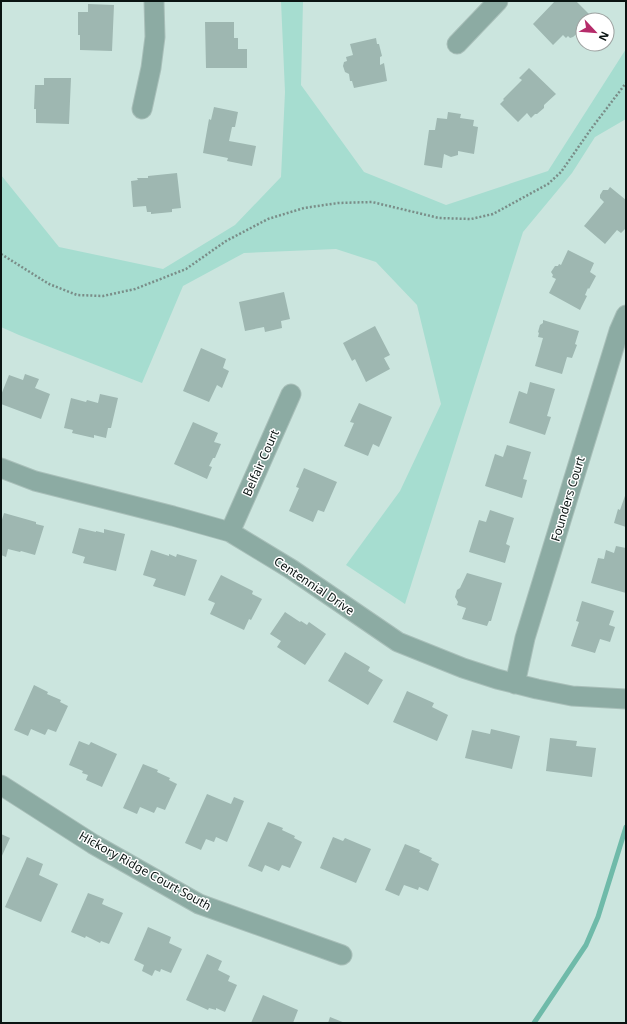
<svg xmlns="http://www.w3.org/2000/svg" width="627" height="1024" viewBox="0 0 627 1024" font-family="'Noto Sans',sans-serif">
<style>
.green{fill:#a6ddd0}
.lines{fill:none;stroke-linecap:round;stroke-linejoin:round}
.stream{stroke:#6fbaa9;stroke-width:5}
.building{fill:#9eb7b1}
.minor-casing{stroke:#a8bfb9;stroke-width:21}
.path{stroke:#7a8d88;stroke-width:2.5;stroke-dasharray:2 2;stroke-linecap:butt}
.minor{stroke:#8caba3;stroke-width:19}
.labels{text-anchor:middle;stroke-width:3;stroke-linejoin:round;paint-order:stroke}
.street-label{font-size:12px;fill:#0a1412;stroke:#fff}
</style>
<rect width="100%" height="100%" fill="#cbe5de"/>
<path class="green" d="M 281,1 L 303,1 L 301,85 L 364,172 L 446,205 L 548,171 L 626,49 L 626,119 L 595,137 L 572,173 L 523,232 L 405,604 L 346,565 L 400,491 L 441,404 L 417,305 L 376,262 L 336,249 L 244,253 L 183,286 L 142,383 L 19,335 L 1,327 L 1,175 L 59,247 L 163,269 L 235,225 L 281,177 L 285,92 Z"/>
<g class="lines">
<path class="stream" d="M 534,1023 L 586,945 L 598,917 L 626,827"/>
</g>
<path class="building" d="M 555,1 L 576,1 L 589,14 L 583,20 L 583,23 L 579,26 L 580,31 L 573,37 L 570,38 L 568,36 L 566,38 L 563,35 L 553,45 L 533,24 Z
M 88,4 L 114,5 L 112,51 L 80,50 L 80,35 L 78,35 L 78,12 L 88,12 Z
M 205,22 L 234,22 L 234,38 L 238,38 L 238,49 L 247,49 L 247,68 L 206,68 Z
M 376,38 L 377,44 L 379,44 L 382,56 L 380,57 L 380,65 L 384,63 L 387,81 L 354,88 L 352,81 L 350,81 L 349,74 L 345,72 L 343,66 L 344,62 L 347,61 L 346,57 L 353,55 L 350,44 Z
M 529,68 L 556,94 L 544,105 L 544,108 L 537,114 L 535,114 L 531,118 L 527,113 L 518,122 L 500,104 L 504,100 L 503,99 L 522,80 L 519,78 Z
M 44,78 L 71,78 L 69,124 L 36,123 L 36,109 L 34,109 L 35,85 L 44,85 Z
M 214,107 L 238,112 L 235,127 L 232,127 L 229,141 L 256,146 L 252,166 L 227,161 L 228,158 L 203,153 L 209,119 L 211,120 Z
M 448,112 L 461,114 L 460,118 L 474,120 L 473,126 L 478,127 L 474,154 L 458,151 L 458,155 L 451,157 L 444,154 L 442,168 L 424,165 L 429,130 L 435,130 L 437,118 L 447,119 Z
M 177,173 L 181,208 L 172,209 L 172,212 L 151,214 L 151,212 L 147,212 L 146,206 L 133,207 L 131,181 L 138,180 L 137,178 L 148,178 L 148,176 Z
M 610,187 L 626,200 L 626,228 L 621,233 L 617,230 L 605,244 L 584,226 L 604,202 L 600,198 L 600,195 L 603,190 L 608,190 Z
M 568,250 L 594,263 L 590,272 L 596,276 L 589,289 L 588,288 L 585,295 L 587,296 L 580,310 L 549,293 L 556,279 L 552,277 L 553,275 L 551,272 L 555,266 L 558,266 L 559,264 L 561,265 Z
M 284,292 L 290,319 L 281,321 L 282,328 L 265,332 L 264,327 L 245,331 L 239,302 Z
M 543,320 L 579,331 L 575,344 L 577,345 L 572,358 L 567,357 L 562,374 L 535,366 L 543,338 L 538,337 L 539,333 L 538,332 L 540,325 L 543,323 Z
M 375,326 L 390,355 L 384,358 L 390,369 L 366,382 L 355,359 L 352,361 L 343,343 Z
M 201,348 L 226,359 L 223,368 L 229,371 L 222,388 L 217,385 L 209,402 L 183,391 Z
M 25,374 L 39,379 L 35,388 L 50,394 L 41,419 L 1,404 L 1,395 L 9,375 L 23,380 Z
M 530,382 L 555,389 L 547,416 L 551,417 L 545,435 L 509,423 L 519,391 L 527,394 Z
M 100,394 L 118,398 L 111,428 L 108,428 L 106,438 L 94,435 L 94,438 L 72,433 L 73,430 L 64,428 L 71,398 L 86,402 L 87,400 L 98,403 Z
M 359,403 L 392,417 L 379,447 L 373,444 L 368,456 L 344,446 L 354,423 L 350,422 Z
M 193,422 L 218,433 L 214,442 L 221,444 L 215,458 L 213,458 L 209,466 L 212,467 L 207,479 L 174,464 Z
M 507,445 L 531,452 L 523,479 L 527,480 L 522,498 L 485,486 L 495,454 L 503,457 Z
M 304,468 L 337,482 L 324,512 L 318,510 L 313,522 L 289,511 L 299,488 L 296,487 Z
M 626,493 L 626,527 L 614,523 L 618,509 L 620,510 Z
M 490,510 L 514,518 L 506,544 L 510,546 L 505,563 L 469,552 L 479,520 L 486,522 Z
M 4,513 L 36,522 L 36,524 L 44,526 L 35,555 L 21,551 L 20,552 L 8,549 L 6,557 L 1,555 L 1,523 Z
M 79,528 L 96,532 L 96,531 L 104,533 L 104,529 L 125,534 L 116,571 L 83,563 L 85,557 L 72,553 Z
M 616,546 L 626,548 L 626,593 L 591,583 L 598,558 L 604,559 L 606,550 L 614,553 Z
M 151,550 L 169,556 L 169,554 L 176,557 L 177,554 L 197,560 L 185,596 L 153,586 L 156,579 L 143,575 Z
M 467,573 L 502,583 L 491,621 L 489,621 L 487,626 L 462,619 L 466,608 L 457,605 L 458,602 L 455,597 L 457,590 L 460,588 Z
M 221,575 L 253,591 L 252,594 L 262,599 L 251,620 L 249,619 L 244,630 L 210,614 L 215,603 L 208,600 Z
M 582,601 L 614,611 L 609,625 L 615,627 L 610,642 L 600,639 L 595,653 L 571,646 L 579,622 L 576,621 Z
M 285,612 L 300,622 L 301,621 L 307,625 L 309,622 L 326,634 L 305,665 L 277,647 L 281,641 L 270,634 Z
M 345,652 L 370,667 L 368,671 L 383,680 L 368,705 L 328,681 Z
M 34,685 L 48,692 L 47,694 L 61,700 L 60,702 L 68,706 L 56,732 L 48,729 L 45,735 L 31,729 L 28,736 L 14,730 Z
M 407,691 L 434,703 L 432,707 L 448,715 L 437,741 L 393,722 Z
M 491,729 L 520,736 L 512,769 L 465,758 L 472,730 L 490,734 Z
M 550,738 L 577,741 L 576,746 L 596,748 L 592,777 L 546,771 Z
M 79,741 L 89,745 L 91,742 L 117,754 L 102,787 L 86,780 L 88,775 L 82,773 L 83,771 L 69,765 Z
M 143,764 L 158,770 L 157,772 L 170,778 L 169,780 L 177,784 L 165,810 L 157,807 L 154,813 L 140,807 L 137,814 L 123,808 Z
M 207,794 L 231,804 L 234,797 L 244,801 L 227,842 L 216,837 L 214,842 L 206,839 L 201,850 L 185,843 Z
M 268,822 L 283,828 L 282,830 L 295,836 L 294,838 L 302,842 L 290,868 L 282,865 L 279,871 L 265,865 L 262,872 L 248,866 Z
M 1,834 L 10,838 L 1,858 Z
M 333,837 L 343,841 L 345,838 L 371,849 L 356,883 L 320,868 Z
M 405,844 L 420,850 L 419,852 L 432,858 L 431,860 L 439,864 L 428,891 L 419,887 L 418,890 L 404,885 L 399,896 L 385,890 Z
M 27,857 L 43,864 L 39,875 L 58,884 L 41,922 L 5,907 Z
M 88,893 L 104,899 L 102,904 L 123,913 L 109,944 L 101,941 L 100,943 L 86,936 L 85,938 L 71,932 Z
M 148,927 L 171,937 L 169,943 L 182,949 L 171,973 L 161,969 L 160,972 L 155,970 L 152,976 L 142,971 L 144,965 L 134,960 Z
M 207,954 L 222,961 L 218,970 L 230,976 L 228,981 L 237,985 L 225,1012 L 216,1008 L 216,1010 L 209,1008 L 208,1010 L 186,1000 Z
M 263,995 L 298,1010 L 293,1023 L 251,1023 Z
M 330,1017 L 345,1023 L 328,1023 Z"/>
<g class="lines">
<defs>
<path id="minor" d="M 457,44 L 498,1
M 142,109 L 151,68 L 155,37 L 154,1
M 1,468 L 35,481 L 173,516 L 230,532 L 291,569 L 398,642 L 463,668 L 497,679 L 537,689 L 572,696 L 626,699
M 230,532 L 291,394
M 515,684 L 525,638 L 619,331 L 626,315
M 1,785 L 93,844 L 199,904 L 342,955"/>
</defs>
<use href="#minor" class="minor-casing"/>
<path class="path" d="M 1,254 L 49,284 L 77,295 L 103,296 L 135,289 L 186,269 L 226,241 L 268,219 L 304,208 L 338,203 L 372,202 L 439,218 L 471,219 L 493,214 L 548,184 L 561,172 L 591,129 L 626,83"/>
<use href="#minor" class="minor"/>
</g>
<g class="labels">
<g class="street-label">
<text transform="translate(261 463) rotate(-66)" y="4">Belfair Court</text>
<text transform="translate(568 499) rotate(-73)" y="4">Founders Court</text>
<text transform="translate(314 586) rotate(34)" y="4">Centennial Drive</text>
<text transform="translate(145 871) rotate(29)" y="4">Hickory Ridge Court South</text>
</g>
</g>
<rect width="627" height="1024" fill="none" stroke="#0a1412" stroke-width="4"/>
<g transform="translate(595 32) rotate(116)"><circle r="19" fill="#ffffff" stroke="#9da1a0"/>
<path d="M0-3L7 15L0 10L-7 15Z" fill="#b52c6a"/>
<text y="-6" font-size="11" font-weight="bold" text-anchor="middle" fill="#0a1412">N</text>
</g>
</svg>
